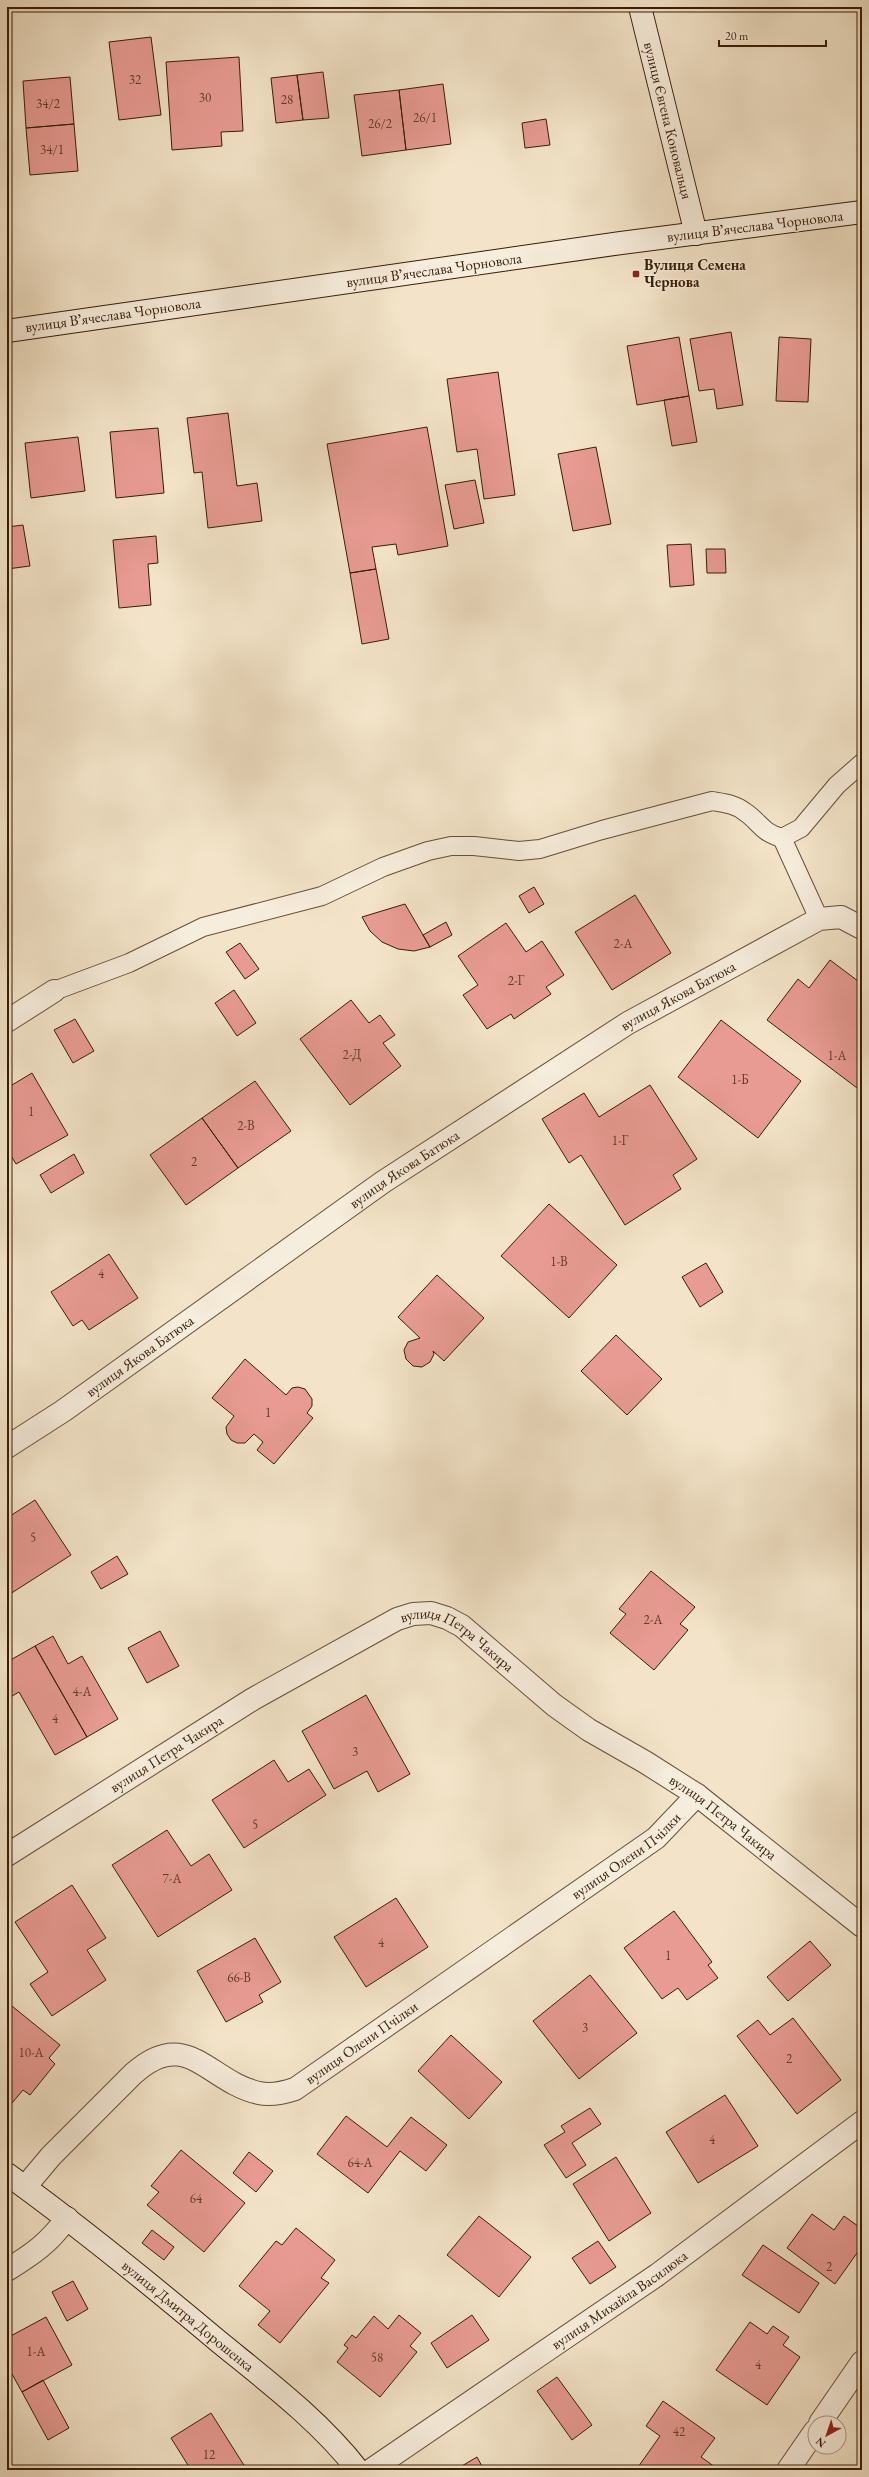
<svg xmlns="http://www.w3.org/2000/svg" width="869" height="2477" viewBox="0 0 869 2477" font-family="'EB Garamond',serif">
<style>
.building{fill:#e89b93;stroke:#381d05}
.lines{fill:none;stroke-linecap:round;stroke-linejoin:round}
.lane-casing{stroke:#674f36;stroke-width:20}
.street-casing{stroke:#674f36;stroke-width:24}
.secondary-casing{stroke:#381d05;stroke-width:24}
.lane{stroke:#f7eddc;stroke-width:18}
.street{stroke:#f7eddc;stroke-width:22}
.secondary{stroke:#f7eddc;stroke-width:22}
.poi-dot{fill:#8f2418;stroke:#f7eddc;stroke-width:1.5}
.labels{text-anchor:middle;stroke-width:3;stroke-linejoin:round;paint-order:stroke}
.number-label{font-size:13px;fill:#643c28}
.street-label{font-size:15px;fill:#381d05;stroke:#f7eddc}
.poi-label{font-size:15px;font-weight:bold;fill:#381d05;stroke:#f7eddc;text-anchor:start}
</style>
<rect width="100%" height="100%" fill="#f3e4c9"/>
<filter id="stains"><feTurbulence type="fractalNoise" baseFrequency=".005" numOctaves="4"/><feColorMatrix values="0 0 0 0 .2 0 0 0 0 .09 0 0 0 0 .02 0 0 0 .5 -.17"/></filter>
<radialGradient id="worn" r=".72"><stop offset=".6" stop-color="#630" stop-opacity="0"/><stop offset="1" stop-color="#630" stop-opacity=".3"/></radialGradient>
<path class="building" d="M 151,37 L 161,115 L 119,120 L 109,42 Z
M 239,57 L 243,131 L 221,132 L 222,146 L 172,150 L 166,62 Z
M 323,72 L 329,118 L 303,120 L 297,75 Z
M 297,75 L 303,120 L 276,123 L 271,78 Z
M 70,77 L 74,124 L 26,128 L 23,81 Z
M 443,84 L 451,144 L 406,150 L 399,90 Z
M 399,90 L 406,150 L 362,156 L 354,95 Z
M 546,119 L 550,145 L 525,148 L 522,123 Z
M 74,124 L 78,171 L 30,175 L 26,128 Z
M 731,332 L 743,405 L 717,409 L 714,389 L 699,391 L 690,339 Z
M 679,337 L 689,396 L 637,405 L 627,346 Z
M 779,337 L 811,339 L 808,402 L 776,401 Z
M 498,372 L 515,495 L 484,499 L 477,449 L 457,452 L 447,379 Z
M 689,396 L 697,442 L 672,446 L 664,400 Z
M 228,413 L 237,486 L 257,483 L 262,521 L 208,528 L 202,472 L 194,473 L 187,418 Z
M 427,427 L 448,546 L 398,555 L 396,544 L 372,547 L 376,569 L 350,573 L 327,444 Z
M 158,428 L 164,493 L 116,498 L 110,432 Z
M 78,437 L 85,491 L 31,498 L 25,443 Z
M 596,447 L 611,524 L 573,531 L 558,454 Z
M 475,480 L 484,523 L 454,529 L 445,485 Z
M 23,525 L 30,566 L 7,569 L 7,527 Z
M 156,536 L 158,563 L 148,564 L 151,605 L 119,608 L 113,540 Z
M 691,544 L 694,585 L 670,587 L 667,545 Z
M 706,549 L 725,549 L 726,573 L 707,573 Z
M 376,569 L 389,639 L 362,644 L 350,573 Z
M 534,887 L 544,904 L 529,913 L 519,896 Z
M 635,895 L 671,953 L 612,990 L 575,932 Z
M 405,904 L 423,935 L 430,947 L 414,951 L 398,949 L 382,942 L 370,931 L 362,917 Z
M 446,922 L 452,935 L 430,947 L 423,935 Z
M 506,923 L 526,952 L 542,941 L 564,975 L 546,987 L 551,994 L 514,1019 L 511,1014 L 487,1029 L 463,995 L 478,985 L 458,956 Z
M 240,943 L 259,969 L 245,979 L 226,952 Z
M 830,960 L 862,984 L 861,1091 L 767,1020 L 798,979 L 809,988 Z
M 234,990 L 256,1023 L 237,1036 L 215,1003 Z
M 351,1000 L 369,1023 L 380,1015 L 395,1035 L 383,1043 L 401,1066 L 350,1105 L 300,1039 Z
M 75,1019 L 94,1051 L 73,1063 L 54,1030 Z
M 721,1020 L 801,1081 L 758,1138 L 678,1077 Z
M 32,1073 L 68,1135 L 16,1164 L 7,1149 L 7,1088 Z
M 255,1081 L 291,1131 L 238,1168 L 202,1118 Z
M 650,1085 L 697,1159 L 673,1175 L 681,1189 L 625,1225 L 581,1155 L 569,1163 L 542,1119 L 584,1093 L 599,1117 Z
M 202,1118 L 238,1168 L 186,1205 L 150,1155 Z
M 74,1154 L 84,1173 L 51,1193 L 40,1175 Z
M 549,1204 L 617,1265 L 569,1318 L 501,1256 Z
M 109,1254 L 138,1298 L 89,1330 L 82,1320 L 73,1326 L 51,1292 Z
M 706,1263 L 723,1292 L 700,1307 L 682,1277 Z
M 437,1275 L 484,1318 L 444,1361 L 433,1351 L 434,1354 L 430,1362 L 422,1367 L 413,1366 L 406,1359 L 404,1350 L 408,1342 L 420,1338 L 398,1317 Z
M 616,1335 L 662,1379 L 627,1415 L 581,1371 Z
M 245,1359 L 286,1395 L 292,1388 L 298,1387 L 305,1389 L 312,1399 L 312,1406 L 307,1413 L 313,1418 L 274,1464 L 257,1450 L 263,1442 L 254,1434 L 245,1443 L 237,1443 L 231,1440 L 227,1434 L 226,1427 L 234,1416 L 212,1398 Z
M 35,1500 L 71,1555 L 10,1594 L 7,1589 L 7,1518 Z
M 117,1556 L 128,1574 L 101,1589 L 91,1572 Z
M 651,1571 L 695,1607 L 680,1624 L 688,1630 L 654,1670 L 610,1633 L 626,1614 L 619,1609 Z
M 160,1631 L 179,1666 L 147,1683 L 128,1648 Z
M 53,1636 L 68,1664 L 82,1656 L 118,1719 L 87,1737 L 35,1646 Z
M 35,1646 L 87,1737 L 55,1755 L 19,1692 L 7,1699 L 7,1662 Z
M 366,1695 L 410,1774 L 378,1792 L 367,1771 L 334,1789 L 302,1731 Z
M 274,1760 L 288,1782 L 309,1769 L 326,1795 L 244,1848 L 212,1800 Z
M 167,1830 L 191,1866 L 209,1854 L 232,1890 L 158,1937 L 112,1865 Z
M 72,1885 L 106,1938 L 87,1950 L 106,1980 L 52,2016 L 30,1984 L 48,1972 L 15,1922 Z
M 396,1898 L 428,1947 L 366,1987 L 334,1937 Z
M 674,1911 L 712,1962 L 708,1965 L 718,1978 L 687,2000 L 678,1988 L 662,1999 L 624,1948 Z
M 255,1938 L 281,1982 L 259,1995 L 263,2002 L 226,2022 L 197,1971 Z
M 810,1941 L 831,1965 L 788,2001 L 767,1977 Z
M 590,1975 L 637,2033 L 579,2079 L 533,2021 Z
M 7,2002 L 60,2045 L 49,2058 L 55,2064 L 30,2095 L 23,2090 L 7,2109 Z
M 793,2018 L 841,2080 L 797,2114 L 737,2036 L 758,2020 L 770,2035 Z
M 451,2035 L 502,2082 L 469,2119 L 418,2071 Z
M 725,2095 L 758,2146 L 698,2183 L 666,2132 Z
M 590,2108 L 601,2124 L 572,2143 L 586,2165 L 566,2178 L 544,2145 L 565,2132 L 561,2126 Z
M 346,2116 L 387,2147 L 411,2117 L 447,2145 L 426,2171 L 400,2151 L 368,2193 L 317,2154 Z
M 181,2150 L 245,2203 L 204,2252 L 147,2205 L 159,2192 L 151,2186 Z
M 249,2152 L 273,2171 L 256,2192 L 233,2173 Z
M 616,2157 L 651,2213 L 609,2241 L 573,2184 Z
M 812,2214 L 834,2230 L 844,2216 L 862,2229 L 862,2246 L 835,2284 L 787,2248 Z
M 479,2216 L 531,2257 L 499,2297 L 447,2255 Z
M 296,2228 L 335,2260 L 321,2278 L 329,2283 L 280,2343 L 258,2325 L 270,2311 L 239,2286 L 276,2241 L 282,2245 Z
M 152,2230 L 174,2247 L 164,2260 L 142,2243 Z
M 598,2241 L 616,2267 L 590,2284 L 572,2258 Z
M 763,2245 L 819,2283 L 799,2313 L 742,2275 Z
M 73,2281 L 88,2309 L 67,2321 L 52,2292 Z
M 399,2315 L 421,2333 L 410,2346 L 417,2352 L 380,2397 L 337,2362 L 348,2348 L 344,2345 L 352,2335 L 356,2338 L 374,2316 L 388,2329 Z
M 472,2315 L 489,2340 L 447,2368 L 431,2343 Z
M 46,2317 L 72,2365 L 22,2392 L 7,2365 L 7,2338 Z
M 750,2322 L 767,2334 L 773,2326 L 789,2337 L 783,2345 L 800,2357 L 767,2405 L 716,2370 Z
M 557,2377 L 592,2425 L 572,2440 L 537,2391 Z
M 43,2380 L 69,2428 L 48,2440 L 22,2392 Z
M 663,2401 L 715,2438 L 701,2457 L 715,2467 L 713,2470 L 636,2470 L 660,2436 L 646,2426 Z
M 211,2413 L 247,2470 L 191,2470 L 171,2438 Z
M 477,2457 L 484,2470 L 455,2470 Z"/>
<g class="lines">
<defs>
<path id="lane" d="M 782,838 L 819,919
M 54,991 L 129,963 L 203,927 L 322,896 L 383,867 L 428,851 L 451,846 L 474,846 L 519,851 L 540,849 L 602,830 L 712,801 C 724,803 735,804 745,812 C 760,822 762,833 782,838 L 801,828 L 837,785 L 862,763"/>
<g id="street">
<path d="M 7,1021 L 54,991"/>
<path id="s1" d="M 7,1447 L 63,1411 L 383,1182 L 628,1023 L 819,919 L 841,917 L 862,928"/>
<path id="s2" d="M 7,1855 L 253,1699 L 397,1619 L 413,1614 L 431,1613 L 447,1618 L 462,1626 L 554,1705 L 589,1730 L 645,1762 L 697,1795 L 862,1926"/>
<path id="s3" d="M 25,2187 L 51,2156 L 133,2074 C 187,2025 208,2082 259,2093 C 271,2096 283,2093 295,2089 L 656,1838 L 697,1795"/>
<path d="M 7,2270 C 33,2254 49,2243 67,2218"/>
<path d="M 820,2423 L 862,2362"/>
<path id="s4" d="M 371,2470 L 657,2275 L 862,2122"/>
<path d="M 788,2470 L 815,2431"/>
</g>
<g id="secondary">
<path id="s5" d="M 640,7 L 696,234"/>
<path d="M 7,331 L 621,243 L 862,212"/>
<path id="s6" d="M 7,2174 C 80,2227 149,2283 218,2341 C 267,2381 319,2420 358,2470"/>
</g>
</defs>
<use href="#lane" class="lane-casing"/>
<use href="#street" class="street-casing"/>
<use href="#secondary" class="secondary-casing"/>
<use href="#lane" class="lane"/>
<use href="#street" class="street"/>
<use href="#secondary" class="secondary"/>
</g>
<rect class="poi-dot" x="632" y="270" width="8" height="8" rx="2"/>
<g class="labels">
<g class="number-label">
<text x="135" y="84">32</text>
<text x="205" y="102">30</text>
<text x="287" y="104">28</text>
<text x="48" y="108">34/2</text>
<text x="425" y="122">26/1</text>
<text x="380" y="128">26/2</text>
<text x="52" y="154">34/1</text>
<text x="623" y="948">2-А</text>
<text x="516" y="985">2-Г</text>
<text x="352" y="1059">2-Д</text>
<text x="837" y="1060">1-А</text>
<text x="740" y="1084">1-Б</text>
<text x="31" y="1116">1</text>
<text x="246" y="1130">2-В</text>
<text x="620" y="1145">1-Г</text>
<text x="194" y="1166">2</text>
<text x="559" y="1266">1-В</text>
<text x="101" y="1278">4</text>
<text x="268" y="1417">1</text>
<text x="33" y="1542">5</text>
<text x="653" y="1624">2-А</text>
<text x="82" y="1696">4-А</text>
<text x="55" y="1723">4</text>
<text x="355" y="1756">3</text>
<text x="255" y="1829">5</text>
<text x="172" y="1883">7-А</text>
<text x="381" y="1947">4</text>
<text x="668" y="1960">1</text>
<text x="239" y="1982">66-В</text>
<text x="585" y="2032">3</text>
<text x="31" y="2057">10-А</text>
<text x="789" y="2063">2</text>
<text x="712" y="2144">4</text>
<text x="360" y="2167">64-А</text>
<text x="196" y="2203">64</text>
<text x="829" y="2271">2</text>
<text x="36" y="2356">1-А</text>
<text x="377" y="2362">58</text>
<text x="758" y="2369">4</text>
<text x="679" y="2436">42</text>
<text x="209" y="2459">12</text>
</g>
<g class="street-label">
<text dy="5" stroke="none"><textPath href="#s5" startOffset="117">вулиця Євгена Коновальця</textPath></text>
<text transform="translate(755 226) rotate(-7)" y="5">вулиця Вʼячеслава Чорновола</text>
<text transform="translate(434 270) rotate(-8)" y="5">вулиця Вʼячеслава Чорновола</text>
<text transform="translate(113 315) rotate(-8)" y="5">вулиця Вʼячеслава Чорновола</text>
<text dy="5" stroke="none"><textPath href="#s1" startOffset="809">вулиця Якова Батюка</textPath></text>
<text dy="5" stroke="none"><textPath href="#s1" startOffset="485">вулиця Якова Батюка</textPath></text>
<text dy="5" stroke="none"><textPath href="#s1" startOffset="161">вулиця Якова Батюка</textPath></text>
<text dy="5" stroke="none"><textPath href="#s2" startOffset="525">вулиця Петра Чакира</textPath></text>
<text dy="5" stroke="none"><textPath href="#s2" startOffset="189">вулиця Петра Чакира</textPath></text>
<text dy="5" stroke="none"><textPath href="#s2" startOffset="849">вулиця Петра Чакира</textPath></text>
<text dy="5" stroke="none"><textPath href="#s3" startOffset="739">вулиця Олени Пчілки</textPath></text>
<text dy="5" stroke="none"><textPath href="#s3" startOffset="415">вулиця Олени Пчілки</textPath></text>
<text dy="5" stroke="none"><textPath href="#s4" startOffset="301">вулиця Михайла Василюка</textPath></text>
<text dy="5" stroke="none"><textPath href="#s6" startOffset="230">вулиця Дмитра Дорошенка</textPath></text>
</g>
<g class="poi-label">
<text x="644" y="270">Вулиця Семена<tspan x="644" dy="17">Чернова</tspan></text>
</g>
</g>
<rect width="869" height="2477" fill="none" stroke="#f3e4c9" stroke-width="24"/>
<rect x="8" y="8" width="853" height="2461" fill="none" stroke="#381d05" stroke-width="2"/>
<rect x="12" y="12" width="845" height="2453" fill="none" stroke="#381d05"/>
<g transform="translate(827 2435) rotate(220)"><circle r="19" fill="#f7eddc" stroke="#ab9a86"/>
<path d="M0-3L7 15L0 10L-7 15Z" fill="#8f2418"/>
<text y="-6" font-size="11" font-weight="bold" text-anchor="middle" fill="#381d05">N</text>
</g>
<path d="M719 40v6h107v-6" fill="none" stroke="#381d05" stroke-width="2"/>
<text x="725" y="40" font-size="12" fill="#381d05" stroke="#f7eddc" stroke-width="3" paint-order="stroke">20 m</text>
<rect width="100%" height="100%" filter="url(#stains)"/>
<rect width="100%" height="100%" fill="url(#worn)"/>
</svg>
